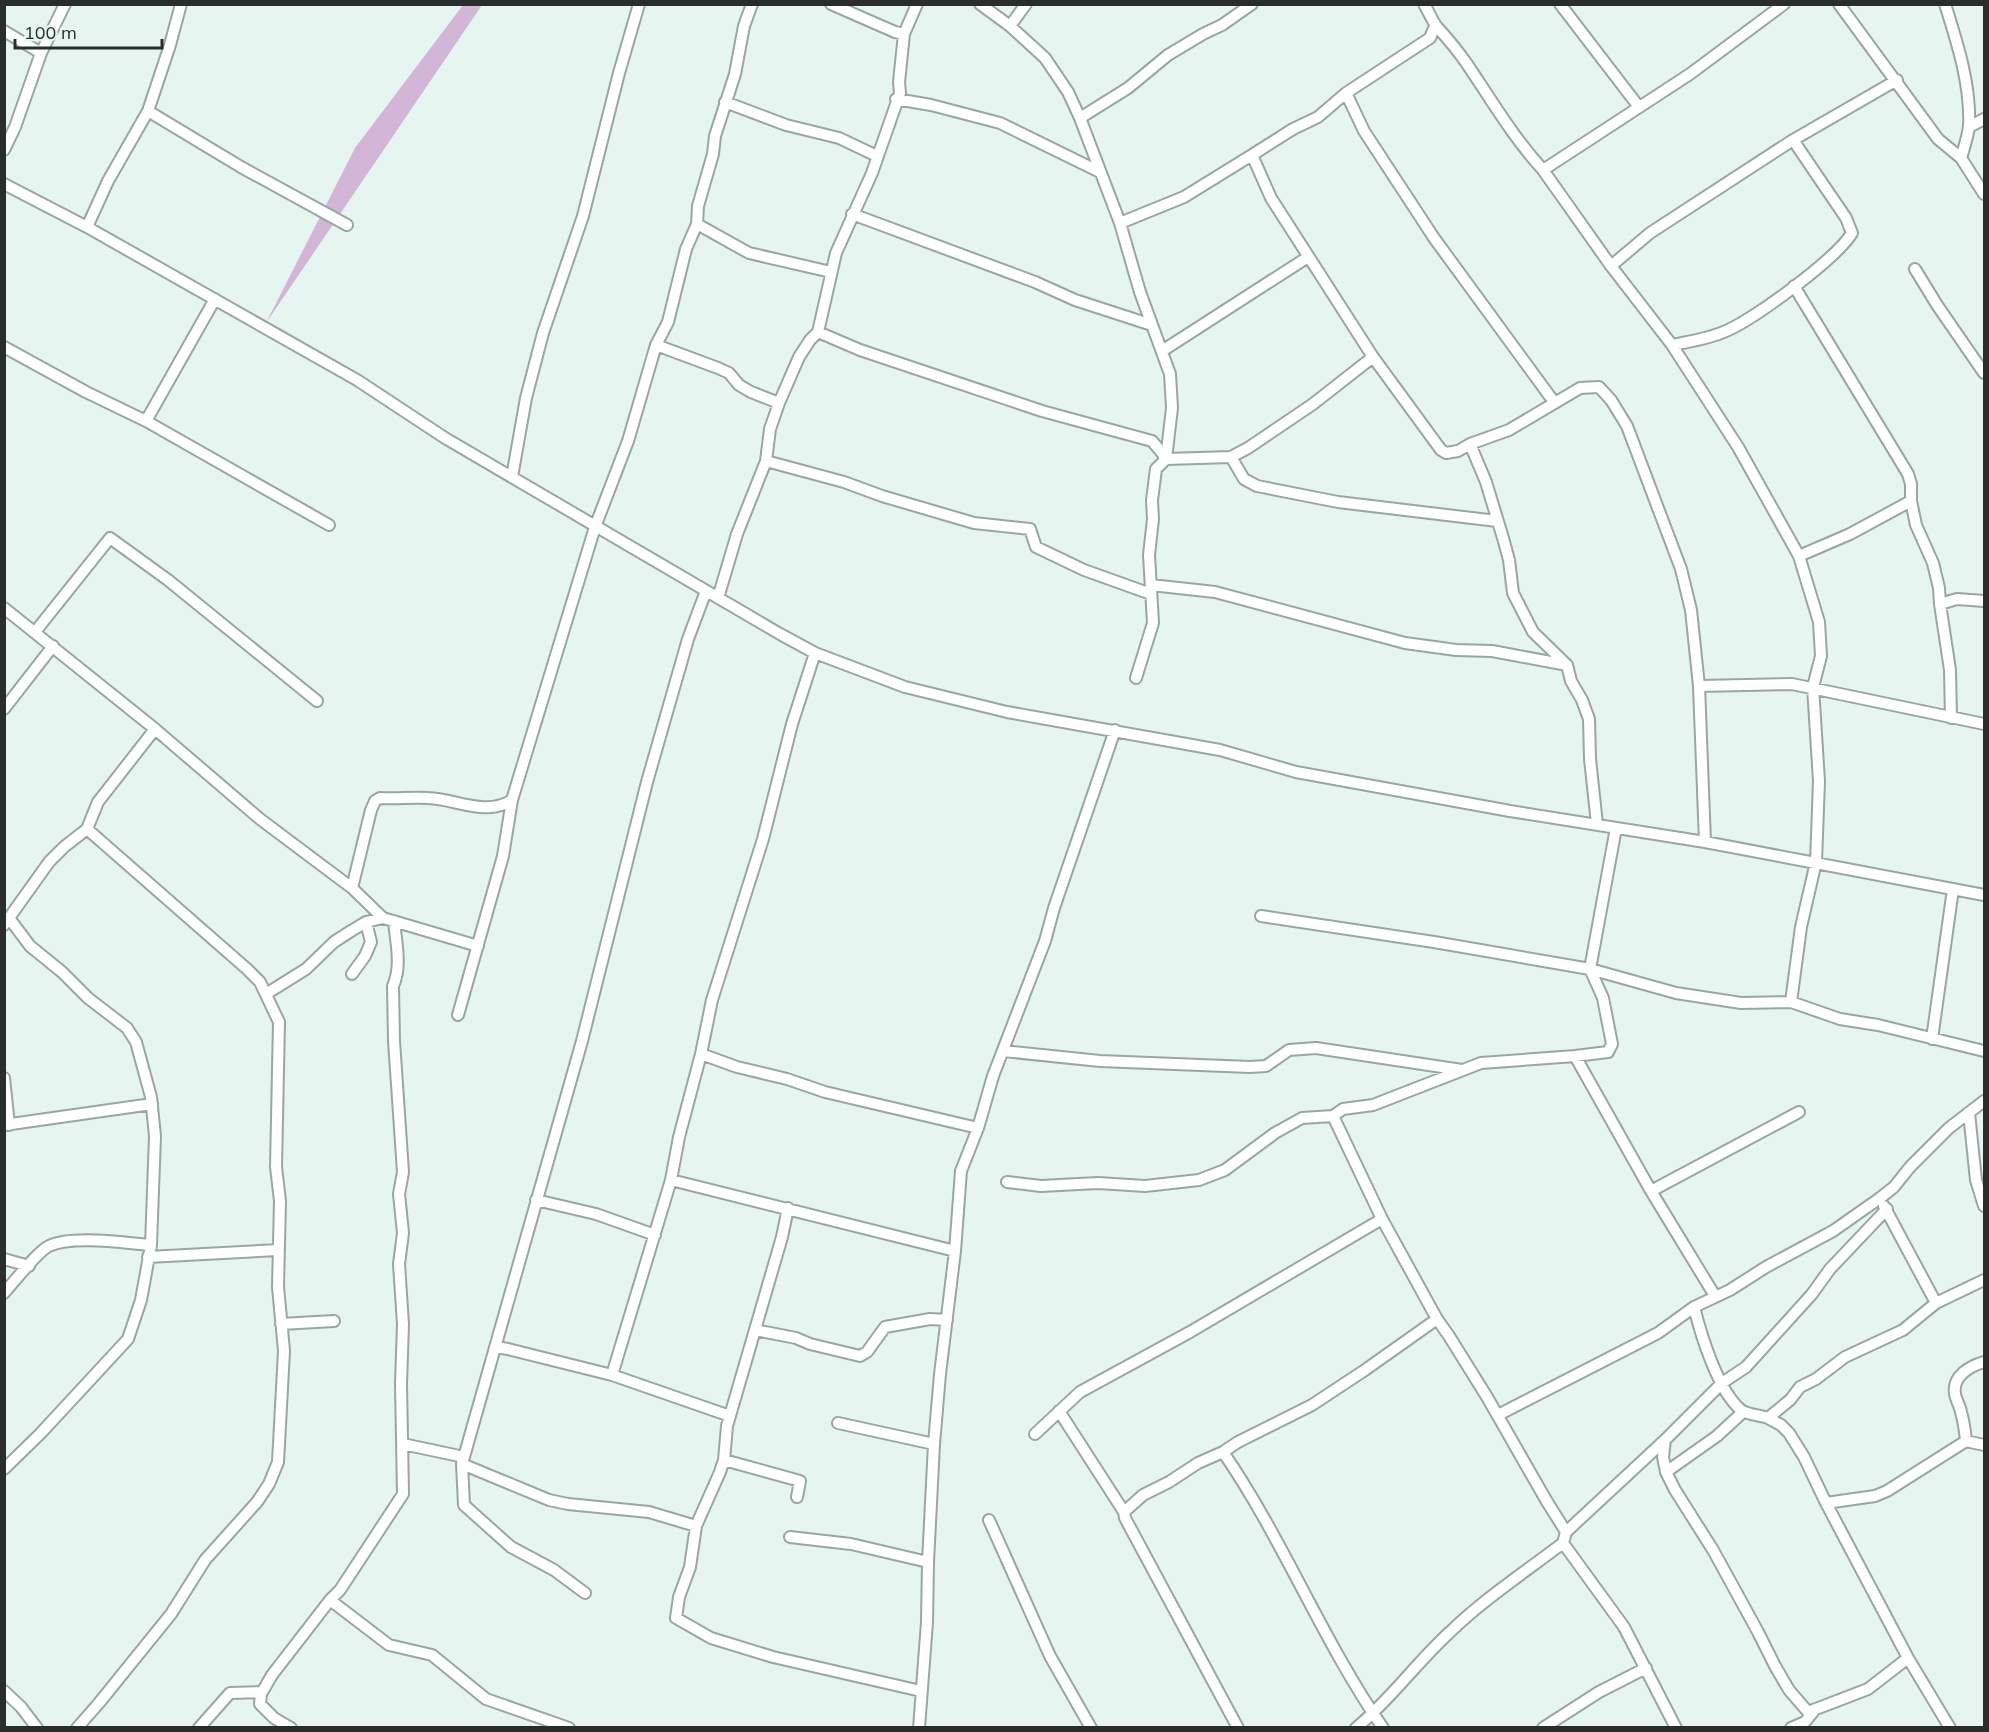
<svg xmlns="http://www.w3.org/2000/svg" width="1989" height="1732" viewBox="0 0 1989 1732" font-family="Mulish,sans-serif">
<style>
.green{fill:#d3b5d7}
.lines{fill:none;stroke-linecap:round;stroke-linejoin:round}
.minor-casing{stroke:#99a6a2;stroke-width:14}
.minor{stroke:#fff;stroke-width:10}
</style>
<rect width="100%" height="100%" fill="#e7f5f1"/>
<path class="green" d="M 463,5 L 482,5 L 266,323 L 355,148 Z"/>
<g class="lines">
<defs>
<path id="minor" d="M 831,4 L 895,32 L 904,34
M 980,4 L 1010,26 L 1045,58 L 1068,92 L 1080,118 L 1120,223 L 1140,292 L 1170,374 L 1172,408 L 1166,459
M 1424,4 C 1429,12 1433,23 1438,28 C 1448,39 1458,51 1467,64 C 1492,101 1513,137 1543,170 L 1611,266 L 1672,345 L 1738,447 L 1799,556 L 1819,622 L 1821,656 L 1813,687 L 1819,781 L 1816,862 L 1801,927 L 1791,1002
M 1560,4 L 1639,107
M 1839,4 L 1938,139 L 1961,158 L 1984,194
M 1945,4 C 1957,42 1971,85 1969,126 C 1968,136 1964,148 1961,158
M 1010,26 L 1026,4
M 1435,26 L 1430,38 L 1346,93 L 1318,117 L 1293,129 L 1252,155 L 1271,198 L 1373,357 L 1441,450 L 1446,453 L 1458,451 L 1470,444 L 1509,430 L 1580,388 L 1599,387 L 1611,400 L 1627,426 L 1681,569 L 1691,610 L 1699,686 L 1705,842
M 4,31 L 41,53
M 1346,93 L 1364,131 L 1434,238 L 1554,402
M 896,99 L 931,105 L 1000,123 L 1100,172
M 725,102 L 786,125 L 839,138 L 877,156
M 148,111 L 241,167 L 347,225
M 1080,118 L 1128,88 L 1168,55 L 1203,34 L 1222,25 L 1252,4
M 1969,127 L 1984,119
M 4,150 L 15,127 L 41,53 L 65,4
M 1543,170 L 1690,74 L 1784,4
M 4,184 L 87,227 L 357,380 L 445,438 L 780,634 L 815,653 L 905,687 L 1007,712 L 1220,750 L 1296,772 L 1510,811 L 1705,842 L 1984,895
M 852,214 L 1035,282 L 1075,300 L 1152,325
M 1120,223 L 1184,197 L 1252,155
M 697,224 L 749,253 L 831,272
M 87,227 L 108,181 L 148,111 L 170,45 L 181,4
M 1611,266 L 1650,233 L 1793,140 L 1897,80
M 1915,269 L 1937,305 L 1984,373
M 1794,286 L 1908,474 L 1911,484 L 1911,501
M 818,332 L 860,350 L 1042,411 L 1152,441 L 1163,454 L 1165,460 L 1156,469 L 1152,500 L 1153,519 L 1149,555 L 1153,623 L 1136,678
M 656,345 L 668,322 L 686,249 L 697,224 L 698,206 L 713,154 L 715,136 L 735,74 L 744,26 L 752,4
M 1672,345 C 1688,342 1706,339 1721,333 C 1750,323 1836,259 1852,233 L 1846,218 L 1793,140
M 4,347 L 86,392 L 146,421 L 329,525
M 1162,351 L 1308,257
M 146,421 L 215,299
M 1470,444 L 1486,482 L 1503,538 L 1509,560 L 1513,593 L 1533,632 L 1567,665 L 1571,681 L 1582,700 L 1589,719 L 1590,759 L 1597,824
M 1231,457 L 1244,479 L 1257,486 L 1338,502 L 1497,521
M 766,461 L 844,482 L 882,496 L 974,523 L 1030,529 L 1036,547 L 1084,570 L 1151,594
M 1161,464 L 1166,459 L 1231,457 L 1248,448 L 1313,404 L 1373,357
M 512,477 L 526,398 L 543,333 L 583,216 L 619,73 L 639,4
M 1799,556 L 1850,534 L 1911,501 L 1916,525 L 1933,563 L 1939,588 L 1940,604 L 1950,670 L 1951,718
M 1151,585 L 1215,592 L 1405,643 L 1456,650 L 1492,651 L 1567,665
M 718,598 L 737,534 L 766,461 L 770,429 L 779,403 L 799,357 L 810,340 L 818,332 L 836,253 L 872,173 L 900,93 L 899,82 L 904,34 L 917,4
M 1940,604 L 1957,599 L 1984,601
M 4,608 L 155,729 L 260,819 L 352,888 L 383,918 L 478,946
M 35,632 L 110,538 L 168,580 L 317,701
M 1699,686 L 1792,684 L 1984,724
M 4,709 L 53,646
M 352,888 L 371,810 L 375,801 L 380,798 C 396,799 412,797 428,798 C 456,799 486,817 512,800
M 1261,916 L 1434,942 L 1590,969 L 1676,993 L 1741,1003 L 1791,1002 L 1840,1019 L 1878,1025 L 1984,1051
M 4,925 L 49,862 L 64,847 L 87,829 L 98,802 L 155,729
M 352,974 L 365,956 L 371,942 L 366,922
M 266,994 L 306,969 L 334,942 L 351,931 L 366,922 L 383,918
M 458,1015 L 503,856 L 512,800 L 595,527 L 628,441 L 656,345 L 718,368 L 729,373 L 739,385 L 751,392 L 779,403
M 1932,1039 L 1953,889
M 1003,1051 L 1100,1061 L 1250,1067 L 1266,1066 L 1289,1050 L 1316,1048 L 1462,1070
M 701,1054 L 737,1067 L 787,1079 L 825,1092 L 978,1128
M 1575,1056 L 1651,1191 L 1715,1296
M 4,1078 L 9,1125
M 1984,1101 L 1949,1128 L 1910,1167 L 1894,1187 L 1880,1198 L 1833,1231 L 1766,1267 L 1730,1290 L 1694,1307 C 1701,1335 1718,1391 1741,1410 C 1748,1415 1760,1415 1768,1418 L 1790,1400 L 1800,1387 L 1816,1379 L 1845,1357 L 1903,1330 L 1936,1303 L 1984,1280
M 1969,1113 L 1976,1180 L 1984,1206
M 1333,1116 L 1382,1219 L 1437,1319 L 1449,1336 L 1487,1397 L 1546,1500 L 1566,1532
M 4,1125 L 152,1104
M 671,1180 L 679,1137 L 701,1054 L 712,1000 L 763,839 L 792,724 L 815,653
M 1007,1182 L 1041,1186 L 1098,1183 L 1145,1186 L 1199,1180 L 1225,1170 L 1275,1133 L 1302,1118 L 1333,1116 L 1343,1109 L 1373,1105 L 1481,1063 L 1575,1056 L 1608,1052 L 1612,1044 L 1603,998 L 1590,969 L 1616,828
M 1651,1191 L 1799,1112
M 536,1200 L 596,1214 L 655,1235
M 1884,1206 L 1936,1303
M 788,1208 L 782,1237 L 727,1426 L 724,1460 L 720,1472 L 696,1526 L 690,1567 L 679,1597 L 676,1618 L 711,1638 L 773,1657 L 921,1691
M 148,1257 L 278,1250
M 4,1259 L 29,1266
M 4,1293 C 14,1282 38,1251 49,1246 C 73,1235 124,1243 151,1245
M 281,1324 L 334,1321
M 755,1330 L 796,1338 L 810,1344 L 860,1356 L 867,1352 L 885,1327 L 930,1319 L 947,1320
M 495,1347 L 508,1349 L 612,1375 L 730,1416
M 612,1375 L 671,1180 L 955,1251
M 1059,1411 L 1124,1512
M 1498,1415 L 1658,1333 L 1694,1307
M 1768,1418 L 1781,1425 L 1789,1433 L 1804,1457 L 1826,1503 L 1908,1658 L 1950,1728
M 838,1423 L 934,1444
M 1035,1434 L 1080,1392 L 1190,1332 L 1382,1219
M 1665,1440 L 1663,1457 L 1666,1472 L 1675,1490 L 1713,1550 L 1758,1632 L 1775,1666 L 1789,1690 L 1808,1712 L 1813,1712 L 1805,1722 L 1791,1728
M 1966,1441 C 1965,1431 1964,1422 1961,1412 C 1960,1406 1956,1400 1955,1394 C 1952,1376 1970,1366 1984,1362
M 403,1444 L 464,1457
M 1223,1452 C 1283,1539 1322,1640 1383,1728
M 724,1460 L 800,1481 L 797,1497
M 462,1464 L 549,1500 L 568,1504 L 649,1512 L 696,1526
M 4,1469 L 40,1434 L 128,1339 L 141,1300 L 151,1245 L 155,1136 L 151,1097 L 136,1042 L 127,1028 L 88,998 L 62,972 L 30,946 L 9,918
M 1666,1472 L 1717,1436 L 1743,1412
M 1826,1503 L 1875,1496 L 1887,1491 L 1966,1441 L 1984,1445
M 989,1520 L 1050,1656 L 1091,1728
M 790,1537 L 851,1544 L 928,1562
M 1563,1543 L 1624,1627 L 1676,1728
M 585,1593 L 554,1570 L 511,1547 L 464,1505 L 462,1464 L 582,1041 L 647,782 L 688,639 L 706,591
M 330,1600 L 389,1645 L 432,1655 L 486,1699 L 569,1728
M 4,1691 L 21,1707 L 37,1728
M 1808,1712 L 1868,1689 L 1908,1658
M 77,1728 L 99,1703 L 171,1614 L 205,1560 L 257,1502 L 269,1484 L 278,1462 L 284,1351 L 278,1287 L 280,1201 L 276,1167 L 279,1022 L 260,982 L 247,969 L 87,829
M 199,1728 L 230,1693 L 262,1692
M 291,1728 L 274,1718 L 260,1704 L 261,1694 L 272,1675 L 330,1600 L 340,1590 L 403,1494 L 401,1384 L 403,1324 L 399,1264 L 403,1233 L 399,1194 L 403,1172 L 394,1041 L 393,986 C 402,966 396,943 394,921
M 919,1728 L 927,1622 L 928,1562 L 934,1444 L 940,1374 L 955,1251 L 961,1171 L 978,1128 L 993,1076 L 1045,941 L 1054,908 L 1115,730
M 1238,1728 L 1125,1518 L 1124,1512 L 1143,1495 L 1169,1482 L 1198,1463 L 1223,1452 L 1238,1442 L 1312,1405 L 1365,1370 L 1437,1319
M 1356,1728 C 1391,1699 1417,1662 1450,1632 C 1484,1599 1525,1572 1563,1543 L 1566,1532 L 1665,1440 L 1722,1383 L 1746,1367 L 1812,1294 L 1830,1269 L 1887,1209
M 1543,1728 L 1599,1692 L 1646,1668"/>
</defs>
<use href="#minor" class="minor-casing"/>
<use href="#minor" class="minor"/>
</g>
<rect width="1989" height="1732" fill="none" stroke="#292e2d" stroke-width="12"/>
<path d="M15 39v9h147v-9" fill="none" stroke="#292e2d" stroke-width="3"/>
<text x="24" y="39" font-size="18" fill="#292e2d" stroke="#e7f5f1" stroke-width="4.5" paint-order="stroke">100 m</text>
</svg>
